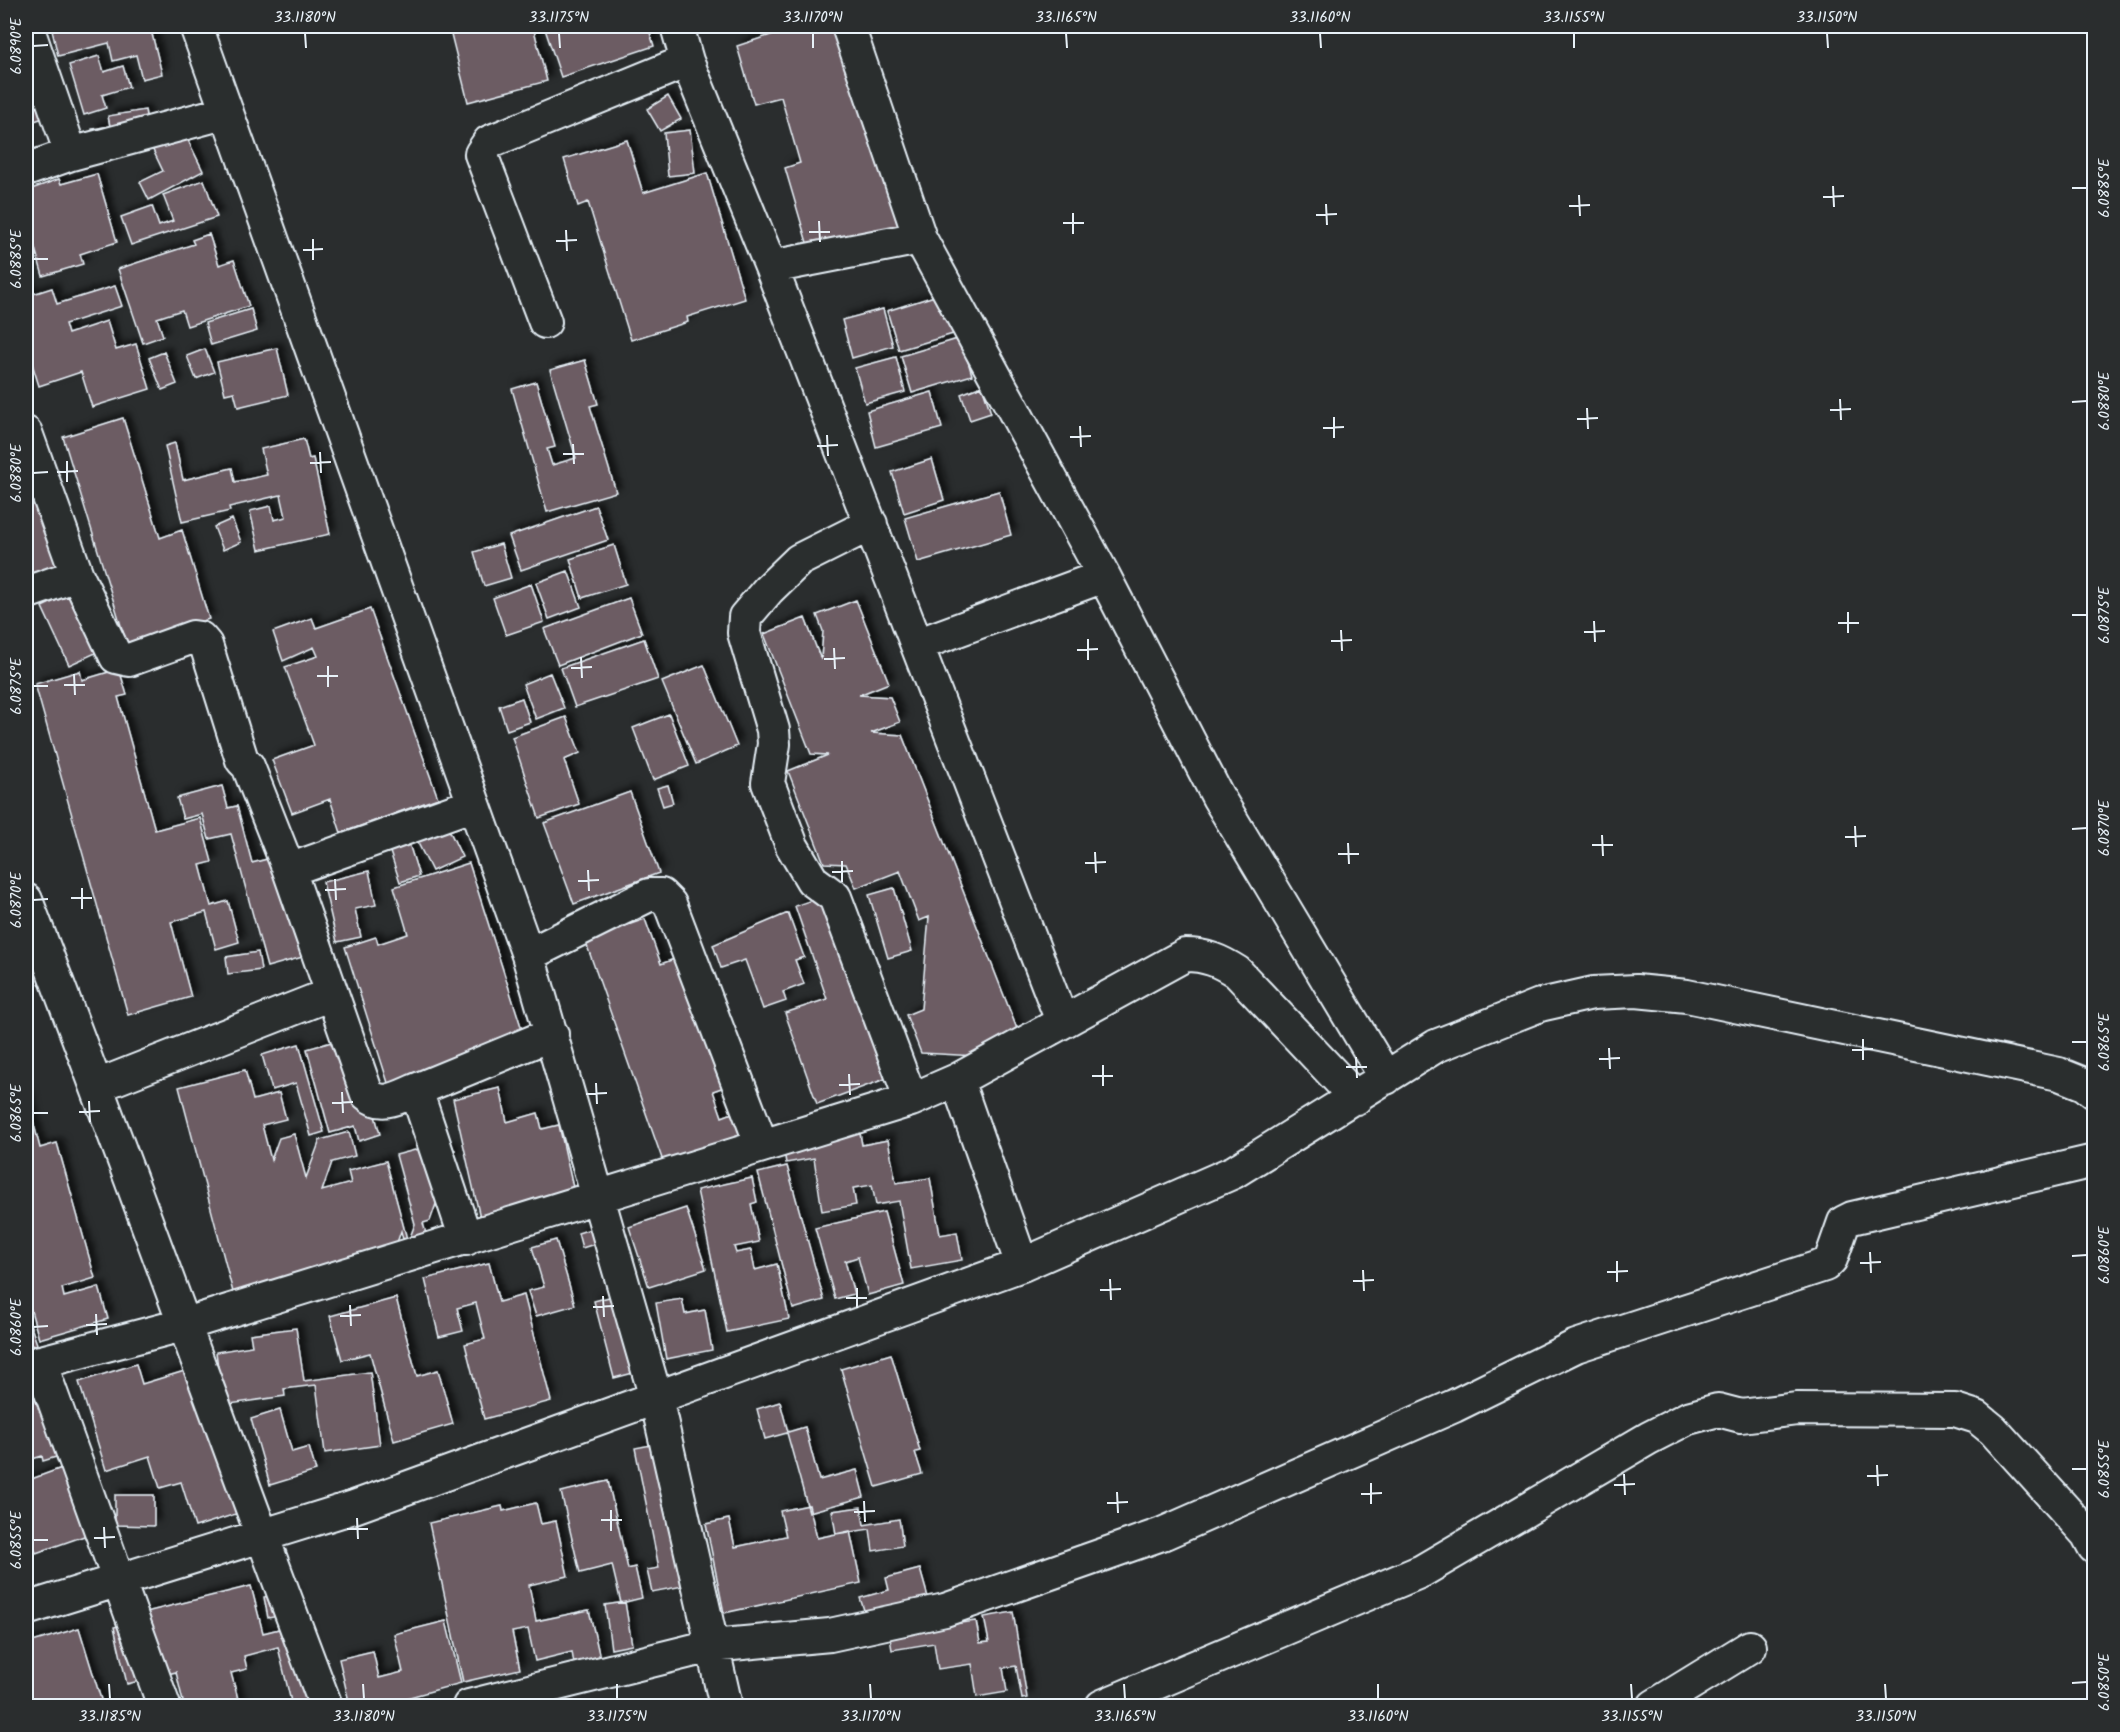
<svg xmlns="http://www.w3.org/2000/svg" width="2120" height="1732" viewBox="0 0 2120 1732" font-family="Kalam,sans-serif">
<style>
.building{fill:#6c5b64;stroke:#e8f1f8;stroke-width:1.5;filter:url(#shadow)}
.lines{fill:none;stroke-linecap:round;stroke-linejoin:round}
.minor-casing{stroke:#e8f1f8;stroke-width:36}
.minor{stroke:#2a2d2e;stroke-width:32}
.ticks{fill:none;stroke:#e8f1f8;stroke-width:2}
.neatline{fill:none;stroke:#e8f1f8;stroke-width:2}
.ticks-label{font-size:15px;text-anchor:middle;fill:#e8f1f8}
</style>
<defs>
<filter id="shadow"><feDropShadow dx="5.5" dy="-5.5" stdDeviation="3" flood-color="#0009"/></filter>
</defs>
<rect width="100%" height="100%" fill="#2a2d2e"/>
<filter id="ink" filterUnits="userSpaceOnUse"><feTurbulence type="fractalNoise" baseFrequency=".0167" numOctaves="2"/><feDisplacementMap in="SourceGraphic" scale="12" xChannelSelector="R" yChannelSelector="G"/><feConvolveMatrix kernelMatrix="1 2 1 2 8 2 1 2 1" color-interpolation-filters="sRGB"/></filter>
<g filter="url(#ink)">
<path class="building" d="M 51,26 L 150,26 L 162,74 L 142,79 L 136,55 L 113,61 L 109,43 L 58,56 Z
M 484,26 L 533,26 L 547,81 L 468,102 L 451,34 Z
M 544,26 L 648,26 L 654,46 L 561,77 Z
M 798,26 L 853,26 L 904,226 L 810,253 L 785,168 L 800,163 L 781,97 L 754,104 L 737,46 Z
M 26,27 L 63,111 L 26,124 Z
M 99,56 L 104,72 L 123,66 L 129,87 L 102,95 L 106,108 L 84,115 L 69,65 Z
M 668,96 L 681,119 L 660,131 L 647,109 Z
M 145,110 L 149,133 L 94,143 L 92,129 L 110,126 L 108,116 Z
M 690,130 L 695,173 L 668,176 L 664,133 Z
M 184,132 L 203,171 L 149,200 L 140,182 L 163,171 L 152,148 Z
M 627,140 L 643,193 L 707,173 L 745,299 L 687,317 L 688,322 L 631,340 L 588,202 L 578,206 L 564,159 Z
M 97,174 L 117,242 L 80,254 L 83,264 L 43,276 L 26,217 L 26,191 L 59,179 L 61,184 Z
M 204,180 L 217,217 L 131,245 L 121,217 L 152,206 L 159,226 L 173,221 L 163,195 Z
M 209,234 L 219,265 L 234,260 L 249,306 L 187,326 L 182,310 L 157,318 L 163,336 L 143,343 L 118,269 L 194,244 L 192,240 Z
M 26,281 L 30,295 L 52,288 L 57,304 L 115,286 L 122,306 L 65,324 L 68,334 L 107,321 L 116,350 L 136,344 L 150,389 L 92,407 L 81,372 L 39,386 L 26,344 Z
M 941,294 L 953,334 L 899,350 L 887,311 Z
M 251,309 L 257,331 L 211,345 L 205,323 Z
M 883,309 L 893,346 L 852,358 L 842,320 Z
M 961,338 L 972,375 L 912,393 L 901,356 Z
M 277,348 L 288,395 L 238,407 L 234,392 L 225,394 L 217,362 Z
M 205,349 L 214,372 L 196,379 L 187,356 Z
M 164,352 L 177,384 L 162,390 L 149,358 Z
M 896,357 L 905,392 L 865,403 L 855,368 Z
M 585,360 L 598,404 L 590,406 L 616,492 L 547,512 L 512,389 L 536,382 L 555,447 L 547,449 L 552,465 L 576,458 L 550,370 Z
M 982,386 L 991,413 L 970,420 L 961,394 Z
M 932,392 L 942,428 L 876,447 L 867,411 Z
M 123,418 L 160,538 L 182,530 L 209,619 L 127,645 L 63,437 Z
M 26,427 L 70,569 L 26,584 Z
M 304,439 L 309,459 L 313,458 L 330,534 L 259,550 L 250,511 L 271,506 L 274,520 L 286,517 L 281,495 L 229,507 L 230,511 L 182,522 L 165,446 L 175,443 L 183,480 L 232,468 L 235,482 L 267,475 L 261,449 Z
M 932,459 L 944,500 L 904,513 L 892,472 Z
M 999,491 L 1011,535 L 918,562 L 905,518 Z
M 596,506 L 608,540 L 521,570 L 509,536 Z
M 232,519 L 241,542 L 223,550 L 214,527 Z
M 501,544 L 511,578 L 484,586 L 474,552 Z
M 614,545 L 626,584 L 582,598 L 570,559 Z
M 568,571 L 581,607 L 549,619 L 536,583 Z
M 531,584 L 544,622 L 506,635 L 493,598 Z
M 82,588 L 109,647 L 69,665 L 42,607 Z
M 629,598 L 642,633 L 558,665 L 544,629 Z
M 856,600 L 889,683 L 859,695 L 890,697 L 900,722 L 871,733 L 902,735 L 1021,1039 L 977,1056 L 921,1053 L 906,1015 L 921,1009 L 929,917 L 919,921 L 900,871 L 856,888 L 846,864 L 824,863 L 788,771 L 828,755 L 811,754 L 764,634 L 805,618 L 821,660 L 823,631 L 817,615 Z
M 370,609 L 438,798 L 341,833 L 330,799 L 292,813 L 272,760 L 314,745 L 285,667 L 318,656 L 314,647 L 283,661 L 273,632 L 312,618 L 316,628 Z
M 644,639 L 658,679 L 575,707 L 561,668 Z
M 704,665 L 737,746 L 696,764 L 662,682 Z
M 119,669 L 127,695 L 118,697 L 155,830 L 200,818 L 212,862 L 200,865 L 211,906 L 228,901 L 239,942 L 216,949 L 206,912 L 171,922 L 191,997 L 128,1015 L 35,684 L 80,671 L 82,680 Z
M 550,673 L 564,708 L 536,719 L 523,684 Z
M 522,698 L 530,722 L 507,730 L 499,706 Z
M 669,714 L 689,766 L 653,780 L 633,728 Z
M 566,717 L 580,753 L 564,760 L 579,804 L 539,818 L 512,737 Z
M 668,785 L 673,803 L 663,806 L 657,788 Z
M 222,786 L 228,808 L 237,806 L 252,863 L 290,853 L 317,953 L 267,967 L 231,834 L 209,839 L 202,814 L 183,819 L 177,798 Z
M 630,792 L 659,873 L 574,904 L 544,823 Z
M 441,813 L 462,857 L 432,871 L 411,829 Z
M 407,837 L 419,876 L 400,882 L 387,843 Z
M 469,863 L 525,1039 L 389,1086 L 345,947 L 376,937 L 378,944 L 408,934 L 394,887 Z
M 369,871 L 376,905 L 355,909 L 361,937 L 337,942 L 323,882 Z
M 894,888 L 912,951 L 888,958 L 869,895 Z
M 842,890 L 904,1072 L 817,1104 L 785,1013 L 827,999 L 795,906 Z
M 788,913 L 804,957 L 795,960 L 804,984 L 783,992 L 786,1001 L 763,1009 L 745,960 L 721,968 L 713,945 Z
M 645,919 L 661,964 L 682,956 L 727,1086 L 713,1091 L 722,1117 L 743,1109 L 754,1139 L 666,1170 L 585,940 Z
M 258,952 L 261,970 L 228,974 L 226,957 Z
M 353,1036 L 380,1134 L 359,1141 L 355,1126 L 330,1133 L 307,1049 Z
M 299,1044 L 324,1132 L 311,1136 L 296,1083 L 272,1090 L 262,1055 Z
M 245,1070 L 253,1100 L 279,1093 L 286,1119 L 262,1125 L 271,1160 L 279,1138 L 294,1134 L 306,1178 L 320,1140 L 349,1132 L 355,1156 L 332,1162 L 322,1191 L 351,1183 L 348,1171 L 386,1161 L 408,1243 L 415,1224 L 396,1155 L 438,1144 L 455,1150 L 430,1221 L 423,1223 L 429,1245 L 406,1251 L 401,1231 L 393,1254 L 234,1296 L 179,1087 Z
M 500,1088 L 507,1122 L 538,1113 L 542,1129 L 559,1125 L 576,1201 L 481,1222 L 453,1099 Z
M 26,1094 L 40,1148 L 57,1143 L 95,1278 L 62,1288 L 64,1297 L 99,1287 L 108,1319 L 39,1339 L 26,1293 Z
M 857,1116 L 862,1145 L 888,1140 L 896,1183 L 930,1178 L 940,1235 L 957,1232 L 962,1260 L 911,1269 L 899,1201 L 876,1205 L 872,1185 L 853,1188 L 856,1205 L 822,1211 L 814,1158 L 786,1163 L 780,1129 Z
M 787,1166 L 824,1300 L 793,1309 L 758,1173 Z
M 752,1178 L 757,1202 L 751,1204 L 759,1242 L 734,1247 L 736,1253 L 751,1250 L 755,1270 L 777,1264 L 789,1319 L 727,1332 L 697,1190 Z
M 686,1208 L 706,1269 L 649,1287 L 629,1227 Z
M 884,1212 L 904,1285 L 868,1295 L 858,1257 L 845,1261 L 854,1294 L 835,1299 L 815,1228 Z
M 613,1222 L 617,1237 L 582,1248 L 578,1233 Z
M 556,1240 L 575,1305 L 536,1316 L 528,1291 L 544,1287 L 532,1247 Z
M 489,1263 L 499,1302 L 524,1295 L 551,1401 L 484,1419 L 465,1344 L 485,1339 L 476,1303 L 457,1308 L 463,1331 L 439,1337 L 425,1279 Z
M 636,1290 L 656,1367 L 614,1378 L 594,1301 Z
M 396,1298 L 417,1376 L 438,1370 L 453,1424 L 394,1441 L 370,1353 L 342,1360 L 330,1316 Z
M 682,1299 L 685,1314 L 705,1310 L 712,1350 L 666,1359 L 656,1303 Z
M 29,1321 L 37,1344 L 26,1348 L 26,1322 Z
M 296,1328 L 304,1381 L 370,1372 L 380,1445 L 325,1453 L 316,1385 L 284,1389 L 285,1396 L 223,1405 L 216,1352 L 252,1346 L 250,1334 Z
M 891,1354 L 920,1451 L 915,1452 L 922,1474 L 876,1487 L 841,1369 Z
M 136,1364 L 142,1384 L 201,1366 L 242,1512 L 195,1527 L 181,1482 L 160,1488 L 150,1456 L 106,1470 L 79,1382 Z
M 60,1387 L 79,1450 L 43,1461 L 42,1456 L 26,1461 L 26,1397 Z
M 780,1402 L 788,1432 L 805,1427 L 819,1480 L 857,1470 L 864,1497 L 809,1512 L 787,1433 L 765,1439 L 757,1409 Z
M 280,1410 L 292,1452 L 309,1447 L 316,1471 L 270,1485 L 251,1419 Z
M 651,1445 L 709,1581 L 652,1592 L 647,1570 L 659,1568 L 635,1448 Z
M 70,1465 L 107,1528 L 36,1553 L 26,1523 L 26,1498 L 29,1497 L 26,1481 Z
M 608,1481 L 628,1569 L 635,1567 L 642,1598 L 621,1603 L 612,1565 L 580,1573 L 561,1492 Z
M 115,1495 L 154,1495 L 154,1526 L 115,1525 Z
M 536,1503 L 541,1524 L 556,1521 L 568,1576 L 529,1585 L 536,1621 L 589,1610 L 600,1658 L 574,1664 L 572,1652 L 535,1661 L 528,1629 L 512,1632 L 520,1669 L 463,1682 L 429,1523 L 502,1506 L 503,1511 Z
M 809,1505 L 817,1538 L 850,1531 L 861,1583 L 724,1613 L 706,1524 L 729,1519 L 735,1547 L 786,1536 L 780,1511 Z
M 861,1507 L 864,1525 L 899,1519 L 903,1546 L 873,1551 L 870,1529 L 836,1534 L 832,1511 Z
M 920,1569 L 929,1601 L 867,1619 L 860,1598 L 889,1590 L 886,1578 Z
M 251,1586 L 263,1633 L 303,1623 L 323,1706 L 292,1706 L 278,1647 L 244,1656 L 247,1669 L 231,1673 L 240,1706 L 184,1706 L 176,1672 L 127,1684 L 114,1627 L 144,1620 L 142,1613 Z
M 293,1591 L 297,1613 L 268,1618 L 264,1597 Z
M 625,1602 L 632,1645 L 611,1649 L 605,1605 Z
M 1013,1612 L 1027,1698 L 1022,1699 L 1016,1666 L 1003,1668 L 1007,1692 L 977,1697 L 972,1664 L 938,1669 L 934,1643 L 892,1650 L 889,1632 L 976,1621 L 980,1643 L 989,1642 L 984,1617 Z
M 446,1621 L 461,1683 L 377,1706 L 350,1706 L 339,1659 L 373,1651 L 379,1678 L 403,1672 L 394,1634 Z
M 79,1628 L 103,1706 L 26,1706 L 26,1644 Z"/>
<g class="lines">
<defs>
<path id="minor" d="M 27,26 L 71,154 L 227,112
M 196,26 L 528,955 L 656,1398 L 726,1706
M 677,26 L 687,61 L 771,267 L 1062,1021
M 848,26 L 920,238 L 1104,576 L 1218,797 L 1386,1078
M 26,170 L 71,154
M 771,267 L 920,238
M 545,322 L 481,154 L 489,142 L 687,61
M 26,433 L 77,575 L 116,657 L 129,660 L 193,637 L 200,638 L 206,645 L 242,760 L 248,766 L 289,870 L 367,1094 C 382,1108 399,1097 416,1090
M 871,524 L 799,560 L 768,590 L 745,617 L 744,633 L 773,730 L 774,744 L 768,783 L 792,846 L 812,880 L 835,897 L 911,1100
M 26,593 L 77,575
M 917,645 L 1104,576
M 289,870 L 474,804
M 26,900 C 129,1168 224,1438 326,1706
M 528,955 L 649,895 L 661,895 L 670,904 L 762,1146
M 957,1080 L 1022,1265
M 97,1086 L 331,994
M 466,1239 L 416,1090 L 552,1034
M 40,1362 L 164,1706
M 26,1366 L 186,1324 L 911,1100 L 957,1080 L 1185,955 C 1206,955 1220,961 1237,972 L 1356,1098
M 26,1609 L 354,1507 L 1022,1265 L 1234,1172 L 1436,1046 L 1540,1005 L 1593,993 L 1636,991 L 1687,996 L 2059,1074 L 2084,1084 L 2094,1092
M 469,1706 L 711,1646 L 830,1635 L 945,1610 L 1162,1534 L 1454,1406 L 1576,1346 L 1825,1265 L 1831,1259 L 1844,1222 L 1852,1218 L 2094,1161
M 1102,1706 L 1422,1571 L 1649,1438 L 1688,1418 L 1718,1410 L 1741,1416 L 1797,1409 L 1955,1410 L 1977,1417 L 1993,1430 L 2087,1534 L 2094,1547
M 1654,1706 L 1750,1647"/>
</defs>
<use href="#minor" class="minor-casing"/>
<use href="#minor" class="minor"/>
</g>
</g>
<path class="ticks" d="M 305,33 L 306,48M 559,33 L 560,48M 813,33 L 813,48M 1066,33 L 1067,48M 1320,33 L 1321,48M 1574,33 L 1574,48M 1827,33 L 1828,48M 33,46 L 48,45M 1833,186 L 1834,207M 2072,188 L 2087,188M 1579,195 L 1580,216M 1823,197 L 1844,196M 1326,204 L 1327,225M 1569,206 L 1590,205M 1073,213 L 1073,234M 1316,215 L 1337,214M 819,221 L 820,242M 1063,223 L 1084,223M 566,230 L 567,251M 809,232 L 830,232M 313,239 L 313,260M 556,241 L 577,240M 303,250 L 323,249M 33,259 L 48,259M 1840,399 L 1841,420M 2072,402 L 2087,401M 1587,408 L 1588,429M 1830,410 L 1851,409M 1334,417 L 1334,438M 1577,419 L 1598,418M 1080,426 L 1081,447M 1323,428 L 1344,427M 827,435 L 828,456M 1070,437 L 1091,436M 573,444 L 574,464M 817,446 L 838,445M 320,452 L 321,473M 563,454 L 584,454M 67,461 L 67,482M 310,463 L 331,462M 57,472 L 78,471M 33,473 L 48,472M 1848,612 L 1848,633M 2072,615 L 2087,615M 1594,621 L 1595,642M 1838,623 L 1859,623M 1341,630 L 1342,651M 1584,632 L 1605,631M 1088,639 L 1088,660M 1331,641 L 1352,640M 834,648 L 835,669M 1077,650 L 1098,649M 581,657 L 582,678M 824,659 L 845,658M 328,666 L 328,687M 571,668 L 592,667M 74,674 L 75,695M 317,676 L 338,676M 64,685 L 85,685M 33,686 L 48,686M 1855,826 L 1856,847M 2072,829 L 2087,828M 1602,835 L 1603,856M 1845,837 L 1866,836M 1348,843 L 1349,864M 1592,845 L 1613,845M 1095,852 L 1096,873M 1338,854 L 1359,854M 842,861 L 842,882M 1085,863 L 1106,862M 588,870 L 589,891M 832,872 L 853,871M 335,879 L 336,900M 578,881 L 599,880M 82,888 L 82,909M 325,890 L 346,889M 71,898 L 92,898M 33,900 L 48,899M 1863,1039 L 1863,1060M 2072,1042 L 2087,1042M 1609,1048 L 1610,1069M 1852,1050 L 1873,1049M 1356,1057 L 1357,1078M 1599,1059 L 1620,1058M 1103,1065 L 1103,1086M 1346,1067 L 1367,1067M 849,1074 L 850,1095M 1092,1076 L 1113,1076M 596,1083 L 597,1104M 839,1085 L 860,1084M 342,1092 L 343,1113M 586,1094 L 607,1093M 89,1101 L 90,1122M 332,1103 L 353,1102M 79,1112 L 100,1111M 33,1113 L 48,1113M 1870,1252 L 1871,1273M 2072,1256 L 2087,1255M 1617,1261 L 1617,1282M 1860,1263 L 1881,1262M 1363,1270 L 1364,1291M 1607,1272 L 1628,1271M 1110,1279 L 1111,1300M 1353,1281 L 1374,1280M 857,1288 L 857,1308M 1100,1290 L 1121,1289M 603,1296 L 604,1317M 846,1298 L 867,1298M 350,1305 L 351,1326M 593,1307 L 614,1306M 96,1314 L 97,1335M 340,1316 L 361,1315M 86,1325 L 107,1324M 33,1327 L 48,1326M 1877,1465 L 1878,1486M 2072,1469 L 2087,1469M 1624,1474 L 1625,1495M 1867,1476 L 1888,1475M 1371,1483 L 1371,1504M 1614,1485 L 1635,1484M 1117,1492 L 1118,1513M 1361,1494 L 1382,1493M 864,1501 L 865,1522M 1107,1503 L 1128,1502M 611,1510 L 611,1531M 854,1512 L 875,1511M 357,1518 L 358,1539M 601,1520 L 622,1520M 104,1527 L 105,1548M 347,1529 L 368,1529M 94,1538 L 115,1537M 33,1540 L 48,1540M 2072,1683 L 2087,1682M 109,1684 L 110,1699M 363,1684 L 364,1699M 617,1684 L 617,1699M 870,1684 L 871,1699M 1124,1684 L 1125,1699M 1378,1684 L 1378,1699M 1631,1684 L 1632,1699M 1885,1684 L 1886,1699"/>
<rect width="2120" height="1732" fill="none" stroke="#2a2d2e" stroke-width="66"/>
<rect x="33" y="33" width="2054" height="1666" class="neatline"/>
<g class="ticks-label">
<text x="305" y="22">33.1180°N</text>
<text x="559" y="22">33.1175°N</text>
<text x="813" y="22">33.1170°N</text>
<text x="1066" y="22">33.1165°N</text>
<text x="1320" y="22">33.1160°N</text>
<text x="1574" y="22">33.1155°N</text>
<text x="1827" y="22">33.1150°N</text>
<text transform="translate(16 46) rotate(-90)" y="5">6.0890°E</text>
<text transform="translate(2104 188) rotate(-90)" y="5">6.0885°E</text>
<text transform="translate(16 259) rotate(-90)" y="5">6.0885°E</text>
<text transform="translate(2104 401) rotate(-90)" y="5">6.0880°E</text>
<text transform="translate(16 473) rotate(-90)" y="5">6.0880°E</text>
<text transform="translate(2104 615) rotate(-90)" y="5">6.0875°E</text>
<text transform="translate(16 686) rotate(-90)" y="5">6.0875°E</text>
<text transform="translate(2104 828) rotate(-90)" y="5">6.0870°E</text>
<text transform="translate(16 900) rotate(-90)" y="5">6.0870°E</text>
<text transform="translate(2104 1042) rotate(-90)" y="5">6.0865°E</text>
<text transform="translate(16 1113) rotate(-90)" y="5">6.0865°E</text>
<text transform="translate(2104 1255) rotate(-90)" y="5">6.0860°E</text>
<text transform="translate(16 1327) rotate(-90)" y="5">6.0860°E</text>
<text transform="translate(2104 1469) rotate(-90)" y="5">6.0855°E</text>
<text transform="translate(16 1540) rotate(-90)" y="5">6.0855°E</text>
<text transform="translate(2104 1682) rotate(-90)" y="5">6.0850°E</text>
<text x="110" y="1721">33.1185°N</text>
<text x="364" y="1721">33.1180°N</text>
<text x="617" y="1721">33.1175°N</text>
<text x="871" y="1721">33.1170°N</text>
<text x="1125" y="1721">33.1165°N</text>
<text x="1378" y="1721">33.1160°N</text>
<text x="1632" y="1721">33.1155°N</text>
<text x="1886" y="1721">33.1150°N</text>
</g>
</svg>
